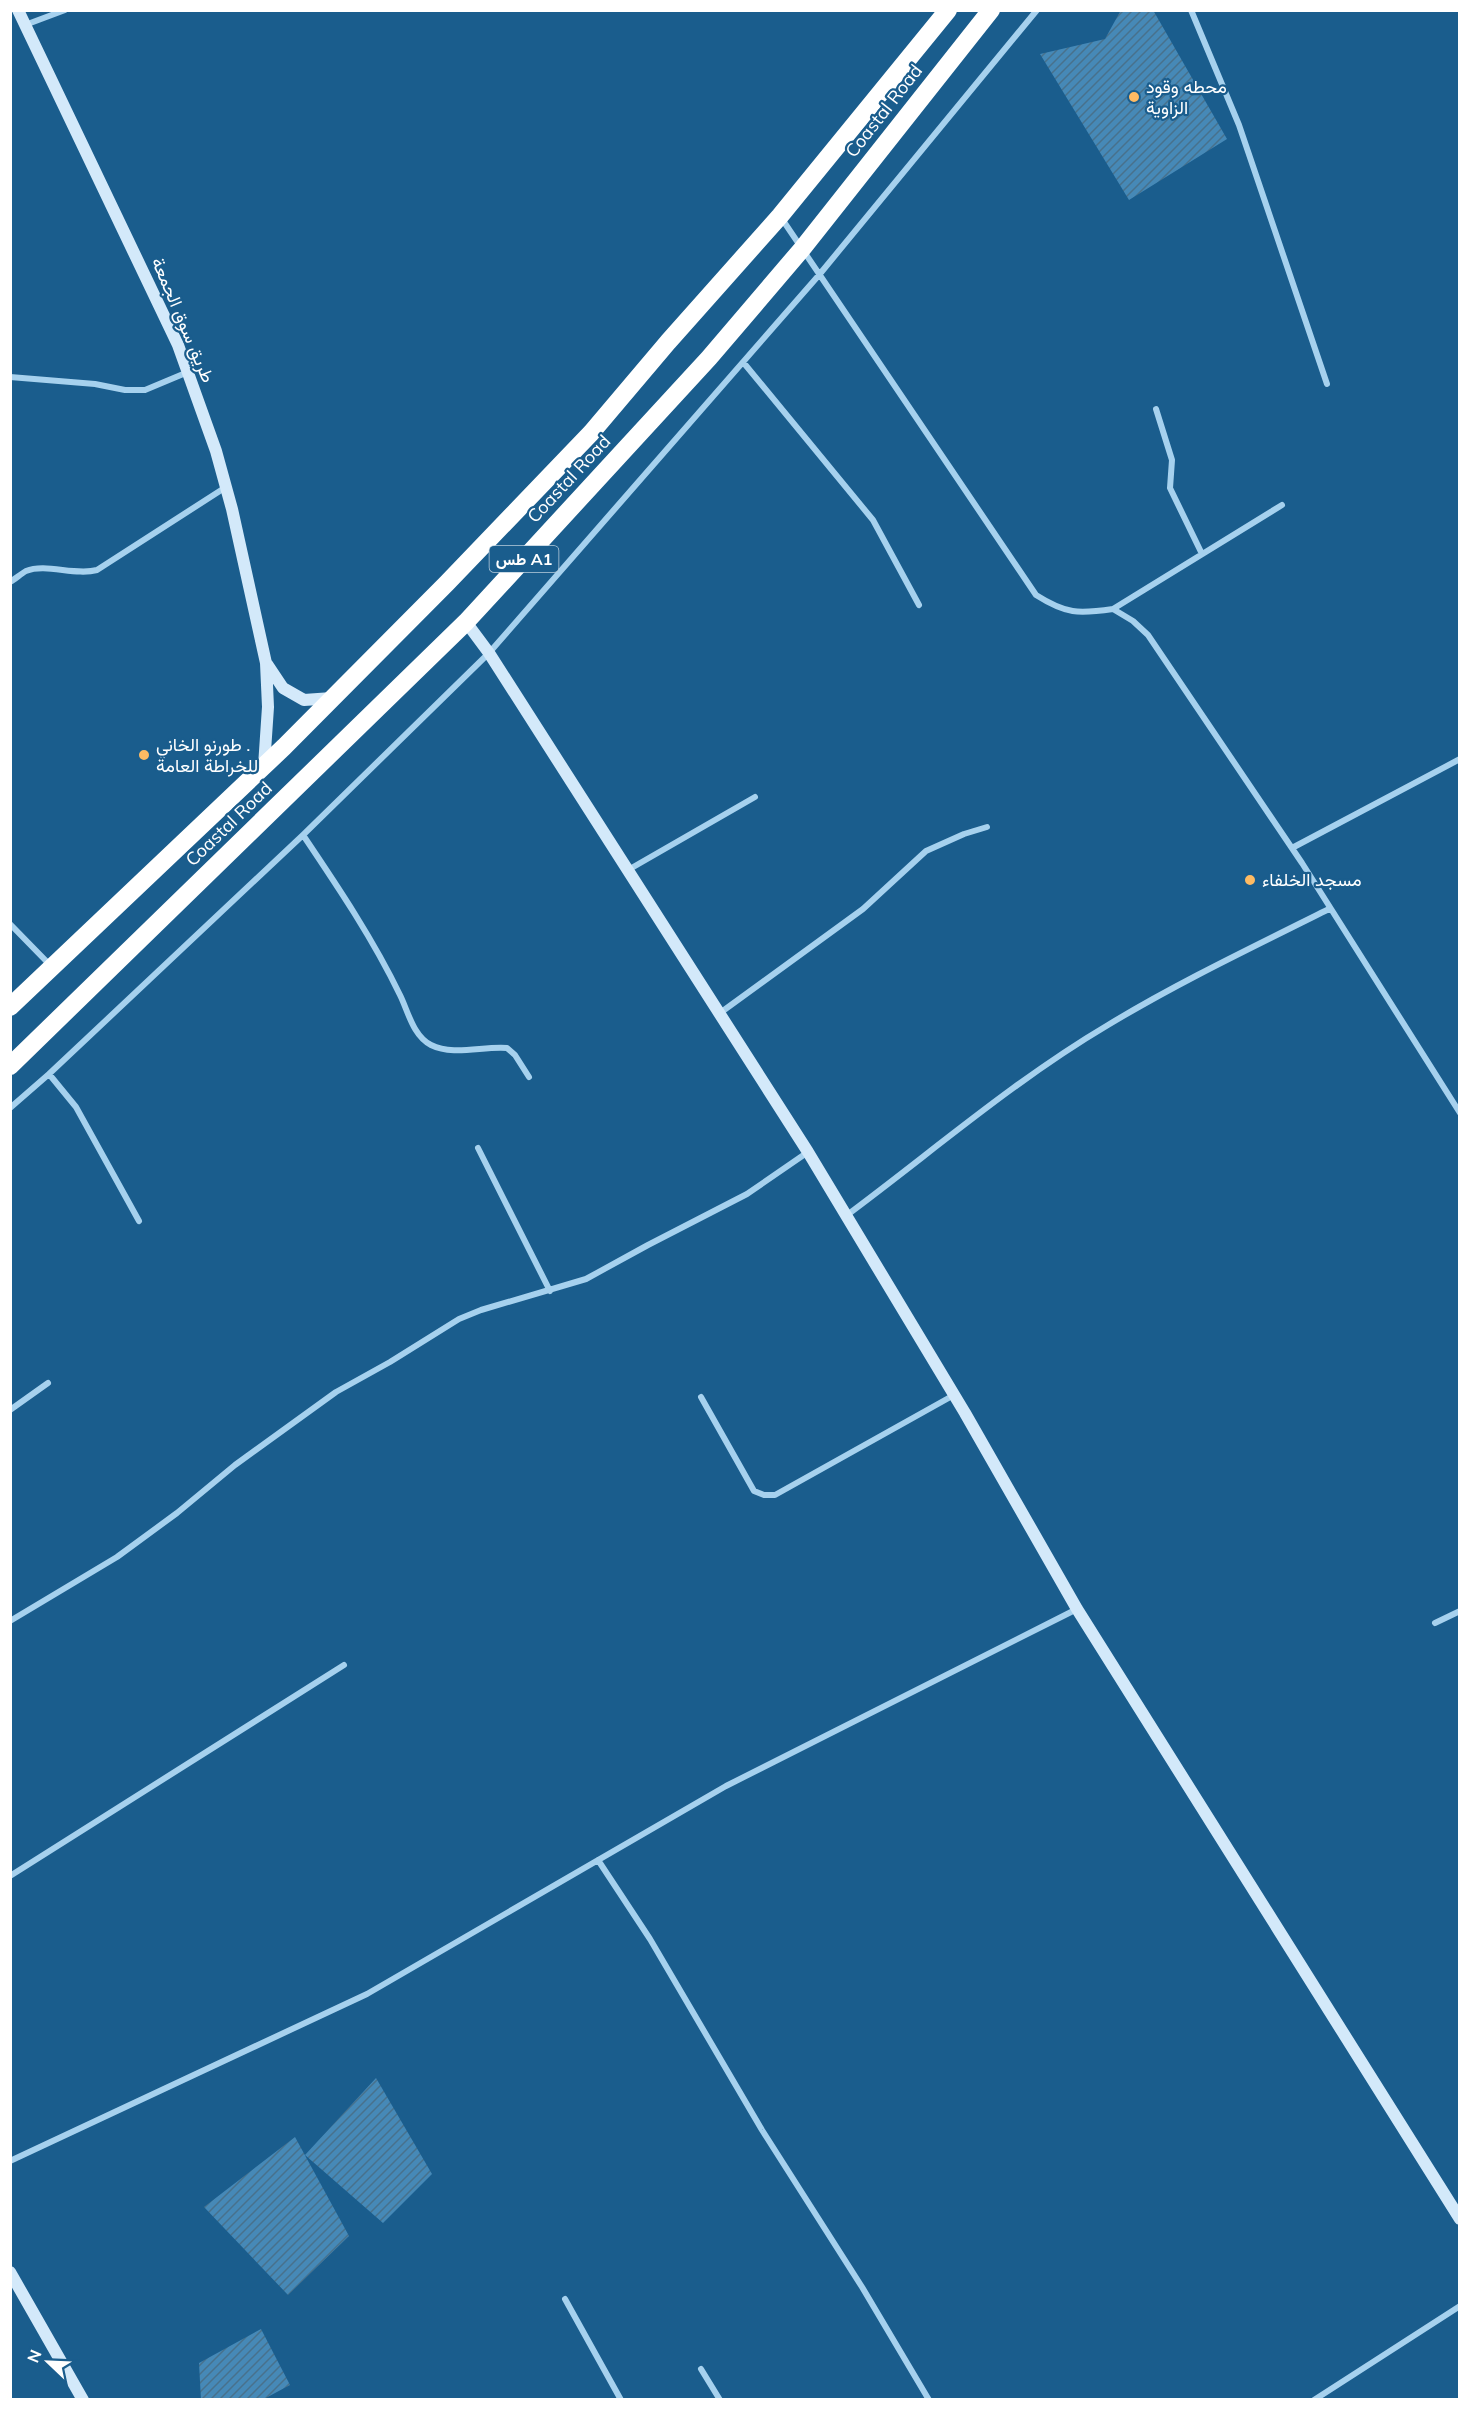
<svg xmlns="http://www.w3.org/2000/svg" width="1470" height="2410" viewBox="0 0 1470 2410" font-family="Mulish,Vazirmatn,sans-serif">
<style>
.building{fill:url(#building-hatch)}
.lines{fill:none;stroke-linecap:round;stroke-linejoin:round}
.street{stroke:#a6d1ee;stroke-width:6}
.secondary{stroke:#d3e9fa;stroke-width:12}
.highway{stroke:#fff;stroke-width:18}
.poi-dot{fill:#ffbb63;stroke:#1a5d8d;stroke-width:2}
.labels{text-anchor:middle;stroke-width:4.5;stroke-linejoin:round;paint-order:stroke}
.shield{fill:#1a5d8d;stroke:#bacedd;stroke-width:1.5}
.shield-label{font-size:16px;font-weight:bold;fill:#fff}
.poi-label{font-size:18px;fill:#fff;stroke:#1a5d8d;text-anchor:start}
.street-label{font-size:18px;fill:#fff;stroke:#1a5d8d}
</style>
<defs>
<pattern id="building-hatch" width="6" height="6" patternUnits="userSpaceOnUse" patternTransform="scale(1.5)"><rect width="6" height="6" fill="#4689b7"/><path d="M-1 1l2-2M0 6l6-6M5 7l2-2" fill="none" stroke="#48718c"/></pattern>
</defs>
<rect width="100%" height="100%" fill="#1a5d8d"/>
<path class="building" d="M 1121,10 L 1153,10 L 1227,139 L 1129,200 L 1040,54 L 1105,39 Z
M 376,2078 L 432,2174 L 383,2223 L 305,2155 Z
M 295,2137 L 349,2236 L 288,2295 L 204,2207 Z
M 261,2329 L 290,2385 L 262,2400 L 201,2400 L 199,2363 Z"/>
<g class="lines">
<path class="street" d="M 1191,10 L 1239,125 L 1327,384
M 25,25 L 65,10
M 782,219 L 1036,595 C 1066,614 1078,614 1113,609 L 1282,505
M 743,362 L 873,520 L 919,605
M 10,377 L 95,384 L 125,390 L 145,390 L 188,372
M 1156,409 L 1172,460 L 1170,488 L 1202,554
M 10,582 C 15,579 21,574 26,571 C 46,563 75,576 97,570 L 226,487
M 1113,609 L 1133,621 L 1148,635 L 1302,863 L 1460,1113
M 303,835 C 338,887 373,939 400,995 C 408,1011 413,1036 431,1045 C 453,1056 483,1046 507,1048 L 515,1055 L 529,1077
M 1292,848 L 1460,759
M 628,870 L 755,797
M 10,924 L 51,966
M 720,1013 L 863,909 L 926,851 L 964,834 L 987,827
M 49,1074 L 76,1107 L 139,1221
M 10,1108 L 49,1074 L 303,835 L 489,653 L 819,275 L 1037,10
M 478,1148 L 550,1291
M 847,1215 C 933,1151 1015,1080 1108,1025 C 1179,982 1255,946 1329,909
M 701,1397 L 754,1491 L 764,1495 L 775,1495 L 954,1395
M 10,1410 L 48,1383
M 10,1621 L 117,1557 L 177,1513 L 235,1465 L 336,1392 L 390,1362 L 459,1319 L 481,1310 L 586,1279 L 648,1245 L 747,1194 L 808,1152
M 1435,1623 L 1460,1611
M 598,1860 L 650,1939 L 762,2130 L 862,2287 L 929,2400
M 10,1876 L 344,1665
M 10,2161 L 367,1994 L 726,1786 L 1077,1609
M 565,2299 L 621,2400
M 701,2369 L 720,2400
M 1314,2400 L 1460,2306"/>
<path class="secondary" d="M 18,10 L 178,345 L 216,451 L 232,509 L 266,663 L 268,707 L 264,766
M 466,622 L 489,653 L 808,1152 L 965,1413 L 1077,1609 L 1460,2219
M 267,664 L 283,688 L 304,700 L 332,698
M 10,2272 L 83,2400"/>
<path class="highway" d="M 10,1007 L 284,747 L 447,583 L 591,433 L 668,342 L 780,216 L 948,10
M 10,1066 L 466,622 L 709,358 L 802,249 L 991,10"/>
</g>
<g class="poi-dot">
<circle cx="1134" cy="97" r="6"/>
<circle cx="144" cy="755" r="6"/>
<circle cx="1250" cy="880" r="6"/>
</g>
<g class="labels">
<rect class="shield" x="489.5" y="546" width="69" height="26" rx="4.5"/>
<g class="shield-label">
<text x="524" y="565">طس A1</text>
</g>
<g class="poi-label">
<text x="1146" y="93">محطه وقود<tspan x="1146" dy="21">الزاوية</tspan></text>
<text x="156" y="751">طورنو الخاني .<tspan x="156" dy="21">للخراطة العامة</tspan></text>
<text x="1262" y="886">مسجد الخلفاء</text>
</g>
<g class="street-label">
<text transform="translate(884 111) rotate(-52)" y="6">Coastal Road</text>
<text transform="translate(183 320) rotate(67)" y="6">طريق سوق الجمعة</text>
<text transform="translate(569 479) rotate(-47)" y="6">Coastal Road</text>
<text transform="translate(229 824) rotate(-44)" y="6">Coastal Road</text>
</g>
</g>
<rect width="1470" height="2410" fill="none" stroke="#ffffff" stroke-width="24"/>
<g transform="translate(48 2362) rotate(293)" stroke="#1a5d8d" stroke-width="4.5" paint-order="stroke">
<path d="M0-4.5L10 22L0 15L-10 22Z" fill="#ffffff"/>
<text y="-9" font-size="16" font-weight="bold" text-anchor="middle" fill="#ffffff">N</text>
</g>
</svg>
